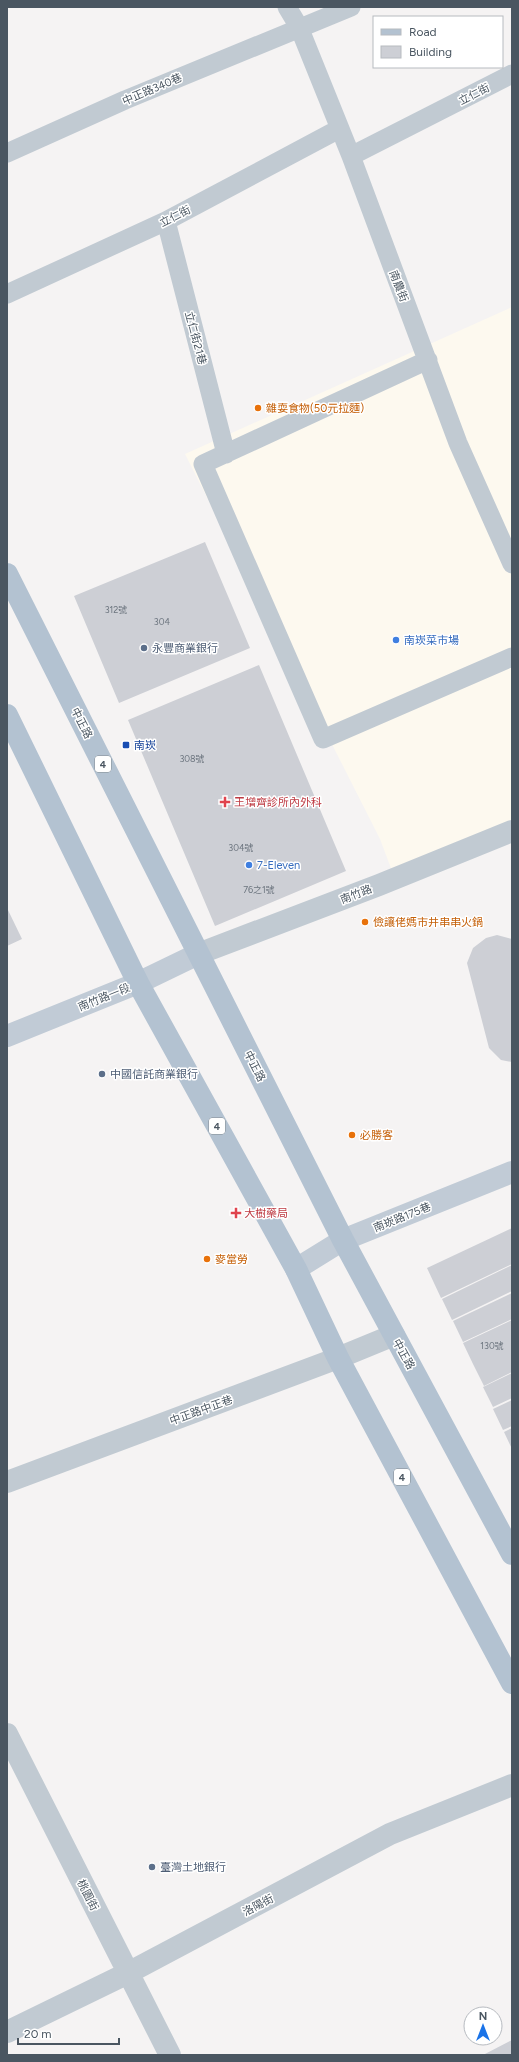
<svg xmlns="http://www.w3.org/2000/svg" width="519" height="2062" viewBox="0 0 519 2062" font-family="Figtree,'Noto Sans TC',sans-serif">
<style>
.commercial{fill:#fdf9ef}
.building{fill:#cdcfd5}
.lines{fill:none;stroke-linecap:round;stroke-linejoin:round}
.lane{stroke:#c1cad2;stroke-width:19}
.street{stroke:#c1cad2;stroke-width:22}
.secondary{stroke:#c1cbd6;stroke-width:22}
.primary{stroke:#b3c2d1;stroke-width:22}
.food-dot{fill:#e8710a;stroke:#fff;stroke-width:1.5}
.shop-dot{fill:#3f7fe0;stroke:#fff;stroke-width:1.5}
.service-dot{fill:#5c6f8a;stroke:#fff;stroke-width:1.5}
.transit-dot{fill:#1a4fb4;stroke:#fff;stroke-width:1.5}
.health-dot{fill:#e0444e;stroke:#fff;stroke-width:1.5}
.labels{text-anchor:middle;stroke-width:3;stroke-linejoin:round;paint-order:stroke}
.number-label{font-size:9px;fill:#6b747e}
.shield{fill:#fff;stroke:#808990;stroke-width:1}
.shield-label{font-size:10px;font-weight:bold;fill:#4a5661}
.street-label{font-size:11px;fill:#4a5661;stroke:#fff}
.food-label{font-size:11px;fill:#c56008;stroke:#fff;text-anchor:start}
.shop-label{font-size:11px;fill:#366cbe;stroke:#fff;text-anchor:start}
.service-label{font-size:11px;fill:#4e5e75;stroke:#fff;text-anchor:start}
.transit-label{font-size:11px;fill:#164399;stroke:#fff;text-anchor:start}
.health-label{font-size:11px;fill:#be3a42;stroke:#fff;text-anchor:start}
</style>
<rect width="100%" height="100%" fill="#f5f3f3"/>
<path class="commercial" d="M 512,307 L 512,827 L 392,871 L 380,839 L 185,454 Z"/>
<path class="building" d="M 205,542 L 250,648 L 119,703 L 74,596 Z
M 259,665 L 346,871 L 215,926 L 128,720 Z
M 7,908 L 22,939 L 7,946 Z
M 497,935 L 512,939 L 512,1062 L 501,1060 L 489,1048 L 467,963 L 473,948 L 486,938 Z
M 512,1228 L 512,1264 L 441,1298 L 427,1268 Z
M 512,1265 L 512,1291 L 452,1320 L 442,1299 Z
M 512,1293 L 512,1319 L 463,1342 L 453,1321 Z
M 512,1320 L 512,1372 L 484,1386 L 473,1364 L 503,1350 L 473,1364 L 463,1343 Z
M 512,1373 L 512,1398 L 493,1407 L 483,1387 Z
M 512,1400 L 512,1426 L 503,1430 L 493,1409 Z
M 512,1428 L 512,1449 L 504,1432 Z
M 512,2040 L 512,2055 L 483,2055 Z"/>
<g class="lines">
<path class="lane" d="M 287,7 L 299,27 L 351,156 L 458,443 L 512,564
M 7,153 L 125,100 L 351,7
M 351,156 L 512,74
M 166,221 L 226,454
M 7,294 L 166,221 L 339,129
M 428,360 L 203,464 L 323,739 L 512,657"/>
<path class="street" d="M 198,954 L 379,885 L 512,831
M 7,1482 L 338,1358 L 394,1335
M 7,1734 L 170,2055
M 7,2032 L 128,1973 L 390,1834 L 512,1785"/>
<path class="secondary" d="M 7,1036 L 138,983 L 198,954
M 296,1269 L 343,1240 L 512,1172"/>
<path class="primary" d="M 7,574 L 343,1240 L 512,1554
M 7,715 L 138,983 L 296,1269 L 338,1358 L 512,1683"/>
</g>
<g class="food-dot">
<circle cx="258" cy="408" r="4"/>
<circle cx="365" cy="922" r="4"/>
<circle cx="352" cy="1135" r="4"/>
<circle cx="207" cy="1259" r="4"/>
</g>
<g class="shop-dot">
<circle cx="396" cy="640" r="4"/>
<circle cx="249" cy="865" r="4"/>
</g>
<g class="service-dot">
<circle cx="144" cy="648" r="4"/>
<circle cx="102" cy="1074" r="4"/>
<circle cx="152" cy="1867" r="4"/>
</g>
<rect class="transit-dot" x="122" y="741" width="8" height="8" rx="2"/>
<g class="health-dot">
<path d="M223 796h4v4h4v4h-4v4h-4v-4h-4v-4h4z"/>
<path d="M234 1207h4v4h4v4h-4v4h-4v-4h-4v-4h4z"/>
</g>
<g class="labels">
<g class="number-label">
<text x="116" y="613">312號</text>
<text x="162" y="625">304</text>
<text x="192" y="762">308號</text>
<text x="241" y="851">304號</text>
<text x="259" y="893">76之1號</text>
<text x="492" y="1349">130號</text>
</g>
<g class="shield">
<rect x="95" y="756" width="16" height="16" rx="3"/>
<rect x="209" y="1118" width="16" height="16" rx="3"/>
<rect x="394" y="1469" width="16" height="16" rx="3"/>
</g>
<g class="shield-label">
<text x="103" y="768">4</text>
<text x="217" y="1130">4</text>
<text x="402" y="1481">4</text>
</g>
<g class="street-label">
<text transform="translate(152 89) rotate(-23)" y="4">中正路340巷</text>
<text transform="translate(474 94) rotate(-27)" y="4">立仁街</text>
<text transform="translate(175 216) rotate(-27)" y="4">立仁街</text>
<text transform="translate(399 286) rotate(69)" y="4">南農街</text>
<text transform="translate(196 338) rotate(75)" y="4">立仁街21巷</text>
<text transform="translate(82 723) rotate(63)" y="4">中正路</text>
<text transform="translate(356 894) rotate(-21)" y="4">南竹路</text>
<text transform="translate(104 997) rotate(-22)" y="4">南竹路一段</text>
<text transform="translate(255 1066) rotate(63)" y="4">中正路</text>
<text transform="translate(402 1217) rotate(-22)" y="4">南崁路175巷</text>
<text transform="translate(404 1354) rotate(61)" y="4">中正路</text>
<text transform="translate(201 1410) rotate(-20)" y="4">中正路中正巷</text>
<text transform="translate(88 1895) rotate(63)" y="4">桃園街</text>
<text transform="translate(258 1905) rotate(-28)" y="4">洛陽街</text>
</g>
<g class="food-label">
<text x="266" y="412">雜耍食物(50元拉麵)</text>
<text x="373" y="926">儉讓佬媽市井串串火鍋</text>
<text x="360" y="1139">必勝客</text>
<text x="215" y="1263">麥當勞</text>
</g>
<g class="shop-label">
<text x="404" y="644">南崁菜市場</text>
<text x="257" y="869">7-Eleven</text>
</g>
<g class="service-label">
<text x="152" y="652">永豐商業銀行</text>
<text x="110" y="1078">中國信託商業銀行</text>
<text x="160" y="1871">臺灣土地銀行</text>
</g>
<g class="transit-label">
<text x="134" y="749">南崁</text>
</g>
<g class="health-label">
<text x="234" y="806">王增齊診所內外科</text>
<text x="244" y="1217">大樹藥局</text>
</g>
</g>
<rect width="519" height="2062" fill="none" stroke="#4a5661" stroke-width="16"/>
<rect x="373" y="16" width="130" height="52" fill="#ffffff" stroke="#b7bbc0"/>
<rect x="381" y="29" width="20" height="6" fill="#b3c2d1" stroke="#b7bbc0"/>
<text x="409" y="36" font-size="12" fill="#4a5661">Road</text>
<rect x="381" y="46" width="20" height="12" fill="#cdcfd5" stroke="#b7bbc0"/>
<text x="409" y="56" font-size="12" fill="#4a5661">Building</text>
<g transform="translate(483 2026)"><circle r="19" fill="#ffffff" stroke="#b7bbc0"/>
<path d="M0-3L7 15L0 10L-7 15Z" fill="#1a73e8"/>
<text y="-6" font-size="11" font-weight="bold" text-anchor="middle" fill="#4a5661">N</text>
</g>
<path d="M18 2038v6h101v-6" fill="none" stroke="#4a5661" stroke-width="2"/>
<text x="24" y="2038" font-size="12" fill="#4a5661" stroke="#ffffff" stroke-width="3" paint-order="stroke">20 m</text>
</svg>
